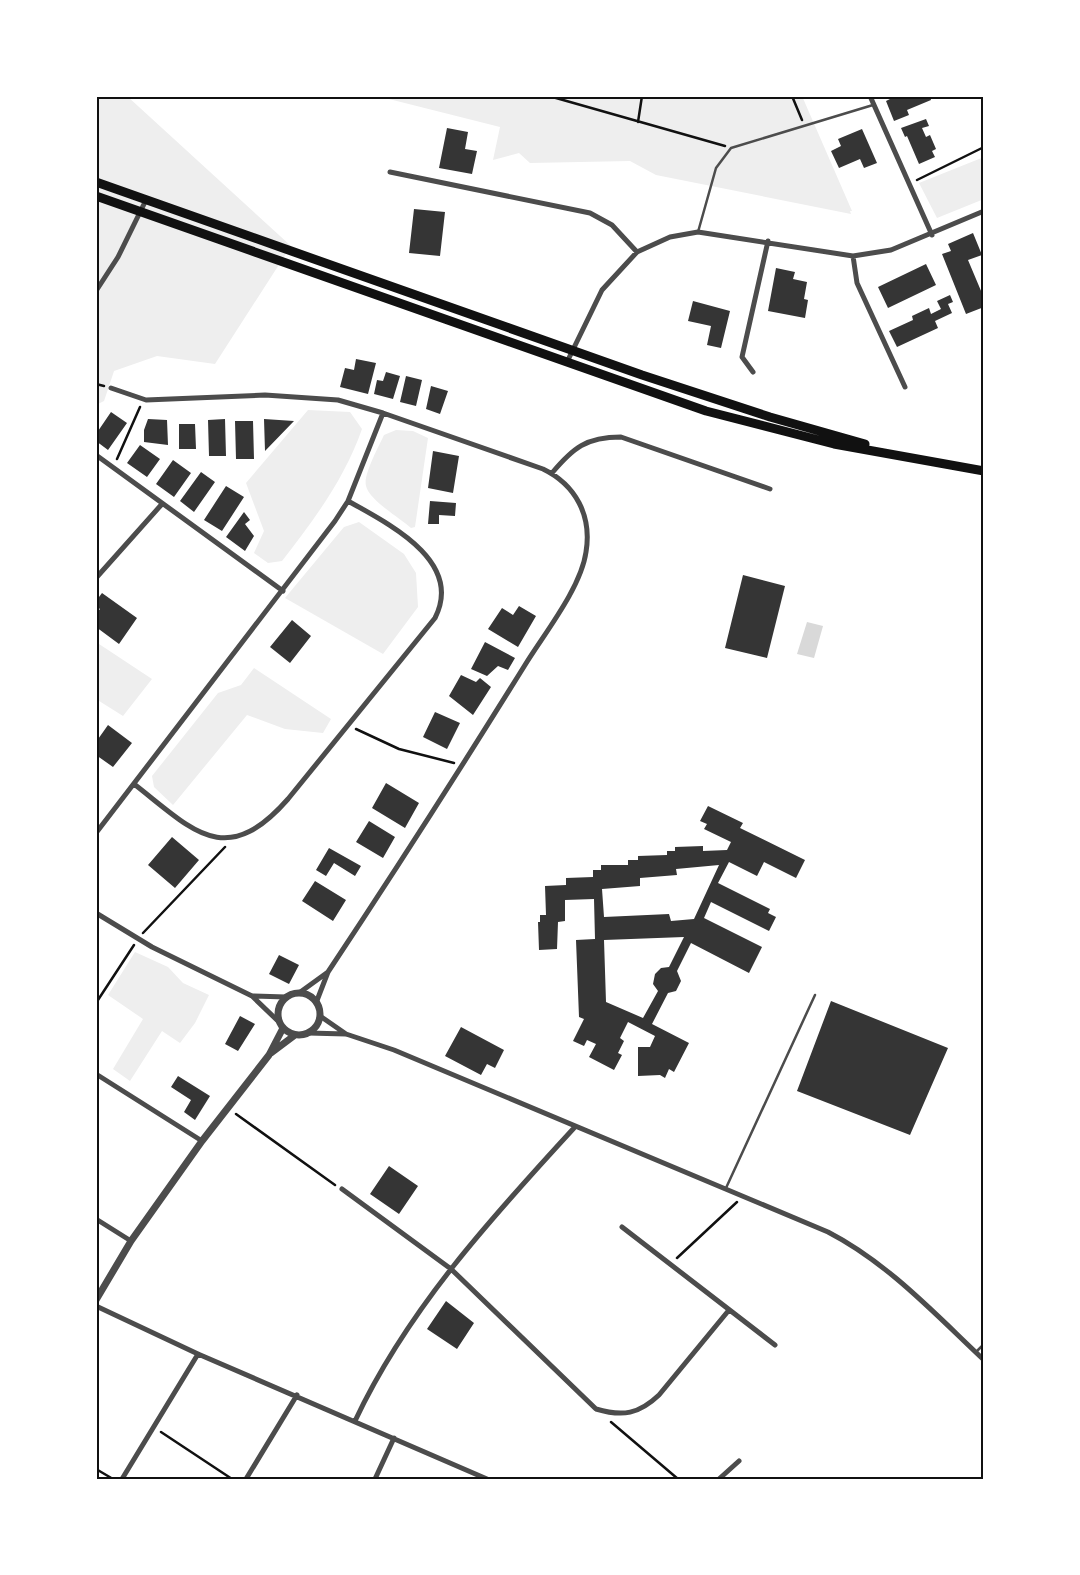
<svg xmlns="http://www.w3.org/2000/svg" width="1080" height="1575" viewBox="0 0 1080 1575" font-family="'Source Sans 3',sans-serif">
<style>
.green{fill:#eee}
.water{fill:#d9d9d9}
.building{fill:#353535;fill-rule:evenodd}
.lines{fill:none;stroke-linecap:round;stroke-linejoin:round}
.path{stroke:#111;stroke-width:2.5}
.service{stroke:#4c4c4c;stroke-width:2.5}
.minor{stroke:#4c4c4c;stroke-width:5}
.tertiary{stroke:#4c4c4c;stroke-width:7}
.primary{stroke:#111;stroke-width:9}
.neatline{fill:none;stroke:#111;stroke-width:2}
</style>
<rect width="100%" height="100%" fill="#fff"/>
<path class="green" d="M 96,96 L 127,96 L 291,246 L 215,364 L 157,356 L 114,371 L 104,401 L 96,405 Z
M 377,96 L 802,96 L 852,211 L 850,211 L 851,214 L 656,175 L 630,161 L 530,163 L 519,153 L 493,160 L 500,127 Z
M 984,157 L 984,199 L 937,218 L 919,183 Z
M 308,410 L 350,412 L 362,429 C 345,478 314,520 282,561 L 268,563 L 254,553 L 264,531 L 246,483 Z
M 396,430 L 413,431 L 428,438 L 415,527 L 411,528 C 400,518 369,500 366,486 C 363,475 379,446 384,435 Z
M 359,522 L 404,554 L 416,573 L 418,607 L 383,654 L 285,598 L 344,527 Z
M 96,642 L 152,679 L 123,716 L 96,699 Z
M 254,668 L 331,719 L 323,733 L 285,729 L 247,715 L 173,805 L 154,787 L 152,776 L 218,693 L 241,685 Z
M 135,952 L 168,967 L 183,983 L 209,995 L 195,1023 L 180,1043 L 162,1031 L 130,1081 L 113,1069 L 143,1019 L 108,995 Z"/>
<path class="water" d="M 807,622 L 823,626 L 814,658 L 797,654 Z"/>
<path class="building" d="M 892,96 L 930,96 L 931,100 L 907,110 L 909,115 L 894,121 L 886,101 L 892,98 Z
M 926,119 L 929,126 L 922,128 L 926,137 L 930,135 L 936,149 L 932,151 L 935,157 L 919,164 L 907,136 L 905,137 L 901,128 Z
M 447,128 L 468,132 L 465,149 L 477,151 L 472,174 L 439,168 Z
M 862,129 L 877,163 L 864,168 L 860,159 L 839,168 L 831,151 L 841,146 L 838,139 Z
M 414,209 L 445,212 L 440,256 L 409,253 Z
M 973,233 L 982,255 L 968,260 L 984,298 L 984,307 L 966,314 L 942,254 L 951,251 L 948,244 Z
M 926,264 L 936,285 L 888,308 L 878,287 Z
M 776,268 L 795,272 L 793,279 L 807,282 L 804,299 L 808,300 L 805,318 L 768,311 Z
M 950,295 L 953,302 L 948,304 L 952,313 L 935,321 L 938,328 L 897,347 L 889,331 L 913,320 L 912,316 L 929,308 L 931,314 L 941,309 L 937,301 Z
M 693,301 L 730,311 L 721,348 L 707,345 L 711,326 L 688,321 Z
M 356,359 L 376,363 L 368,394 L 340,387 L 345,368 L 354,370 Z
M 386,372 L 400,376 L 393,399 L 374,394 L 377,380 L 383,381 Z
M 406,376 L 422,380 L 416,406 L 400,402 Z
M 431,386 L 448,391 L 440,414 L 426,409 Z
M 111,412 L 127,423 L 108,450 L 96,441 L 96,434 Z
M 148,419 L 167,420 L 168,445 L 144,442 L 144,430 Z
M 225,419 L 226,456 L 209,456 L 208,420 Z
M 264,419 L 294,421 L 265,451 Z
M 235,421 L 253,421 L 254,459 L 236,459 Z
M 179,424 L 195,424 L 196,449 L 179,449 Z
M 140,445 L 160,459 L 147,477 L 127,463 Z
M 433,451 L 459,456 L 453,493 L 428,488 Z
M 173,460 L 191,473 L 174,497 L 156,484 Z
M 201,472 L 215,482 L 194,512 L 180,501 Z
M 226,486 L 244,497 L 222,531 L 204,520 Z
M 430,501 L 456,503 L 455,516 L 439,515 L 439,524 L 428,524 Z
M 244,512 L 250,520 L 245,524 L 254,536 L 245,551 L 226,537 Z
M 743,575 L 785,586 L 767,658 L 725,648 Z
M 102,593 L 137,618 L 119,644 L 96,627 L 96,614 L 100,609 L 96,606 L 96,601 Z
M 519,606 L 536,616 L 518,647 L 488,629 L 502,608 L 513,615 Z
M 292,620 L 311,636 L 290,663 L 270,647 Z
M 485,642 L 515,658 L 508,670 L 498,666 L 487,676 L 471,669 Z
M 461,675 L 476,682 L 480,678 L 491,687 L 473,715 L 449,696 Z
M 435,712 L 460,723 L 447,749 L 423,737 Z
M 108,725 L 132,743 L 113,767 L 96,755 L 96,742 Z
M 386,783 L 419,803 L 405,828 L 372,808 Z
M 708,806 L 743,823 L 740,828 L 805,860 L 796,878 L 764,862 L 757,876 L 729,862 L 718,883 L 770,909 L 768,913 L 776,917 L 769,931 L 711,902 L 704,918 L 762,947 L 749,973 L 691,943 L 677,971 L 681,981 L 676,991 L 668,993 L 652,1024 L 689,1043 L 674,1072 L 669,1069 L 665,1078 L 660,1075 L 638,1076 L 638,1047 L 650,1047 L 655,1036 L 628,1022 L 620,1038 L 624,1041 L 618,1053 L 622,1055 L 614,1070 L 589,1057 L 596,1044 L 587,1040 L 584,1046 L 573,1041 L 584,1019 L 579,1017 L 576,940 L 595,939 L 594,899 L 565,900 L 565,921 L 558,922 L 557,949 L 539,950 L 538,922 L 540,922 L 540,915 L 546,915 L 545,886 L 566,885 L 566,878 L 593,877 L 593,870 L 601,870 L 601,865 L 628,865 L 628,860 L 638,860 L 638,856 L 667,855 L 667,851 L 675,851 L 675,847 L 703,846 L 703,851 L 727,850 L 731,842 L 704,829 L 707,824 L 700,821 ZM 719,865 L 694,919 L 671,921 L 669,914 L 604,917 L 602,889 L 640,886 L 640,878 L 677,875 L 676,869 ZM 684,937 L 669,967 L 661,968 L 655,974 L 653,984 L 658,991 L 643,1018 L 606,1002 L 604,940 Z
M 369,821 L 395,837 L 383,858 L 356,842 Z
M 172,837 L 199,860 L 175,888 L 148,865 Z
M 329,848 L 361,866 L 355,876 L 334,863 L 326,876 L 316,870 Z
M 315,881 L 346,900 L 333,921 L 302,901 Z
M 279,955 L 299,965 L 289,984 L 269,974 Z
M 831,1001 L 948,1048 L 910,1135 L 797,1091 Z
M 240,1016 L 255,1024 L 238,1051 L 225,1044 Z
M 461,1027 L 504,1050 L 495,1068 L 487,1064 L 481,1075 L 445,1056 Z
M 178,1076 L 210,1096 L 195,1120 L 184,1112 L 191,1100 L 171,1087 Z
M 389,1166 L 418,1186 L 399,1214 L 370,1194 Z
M 446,1301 L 474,1323 L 457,1349 L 427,1329 Z"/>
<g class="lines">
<path class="path" d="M 549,96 L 725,146
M 792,96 L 802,120
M 638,122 L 642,96
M 917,180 L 984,147
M 96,384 L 104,386
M 117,459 L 140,407
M 356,729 L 399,749 L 454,763
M 143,933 L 225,847
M 96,1003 L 134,945
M 236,1114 L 335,1185
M 677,1258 L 737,1202
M 611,1422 L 678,1479
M 161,1432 L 232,1479
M 96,1469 L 113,1479"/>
<path class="service" d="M 698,232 L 716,168 L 731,148 L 873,105
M 726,1188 L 815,995
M 976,1352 L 984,1344"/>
<path class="minor" d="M 870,96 L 932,235
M 390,172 L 590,213 L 612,225 L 637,252
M 853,256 L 857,283 L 905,387
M 96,291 L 118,257 L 146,200
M 567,362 L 602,290 L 637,252 L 670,237 L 698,232 L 853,256 L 891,250 L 984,211
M 753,372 L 742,357 L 768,241
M 111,388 L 146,400 L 265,395 L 338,400 L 383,413 L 543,469 C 576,485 592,516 586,552 C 581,588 544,634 525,665 C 461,768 395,871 328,972 L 316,1003
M 96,455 L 283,591
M 552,473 C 573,448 586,437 621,437 L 770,489
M 96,578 L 162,504
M 134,784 C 192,829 225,871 288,799 L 435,618 C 464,561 389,524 348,501
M 96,833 L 335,521 L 348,501 L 383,413
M 96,913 L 152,947 L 252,996 L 279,1022
M 299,993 L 328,972
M 253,996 L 286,997
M 320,1016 L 346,1034
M 308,1033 L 346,1034 L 394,1050 L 828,1232 C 888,1263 935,1314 984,1360
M 96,1074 L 202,1141
M 342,1189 L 451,1269 L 596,1409 C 623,1417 639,1414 659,1395 L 729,1310
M 96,1219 L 131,1241
M 622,1227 L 775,1345
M 96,1306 L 198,1354 L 487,1479
M 355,1421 C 407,1310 492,1217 574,1128
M 122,1479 L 198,1354
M 246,1479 L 297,1395
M 375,1479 L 394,1438
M 719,1479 L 739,1461"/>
<path class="tertiary" d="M278 1014a21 21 0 1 1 42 0a21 21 0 1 1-42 0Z
M 271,1053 L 295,1035
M 96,1300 L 131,1241 L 202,1141 L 269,1055 L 283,1028"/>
<path class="primary" d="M 96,182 L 642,375 L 770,417 L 865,444
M 96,196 L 706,411 L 834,444 L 984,471"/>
</g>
<rect width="1080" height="1575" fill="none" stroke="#ffffff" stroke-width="195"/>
<rect x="98" y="98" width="884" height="1380" class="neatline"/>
</svg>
